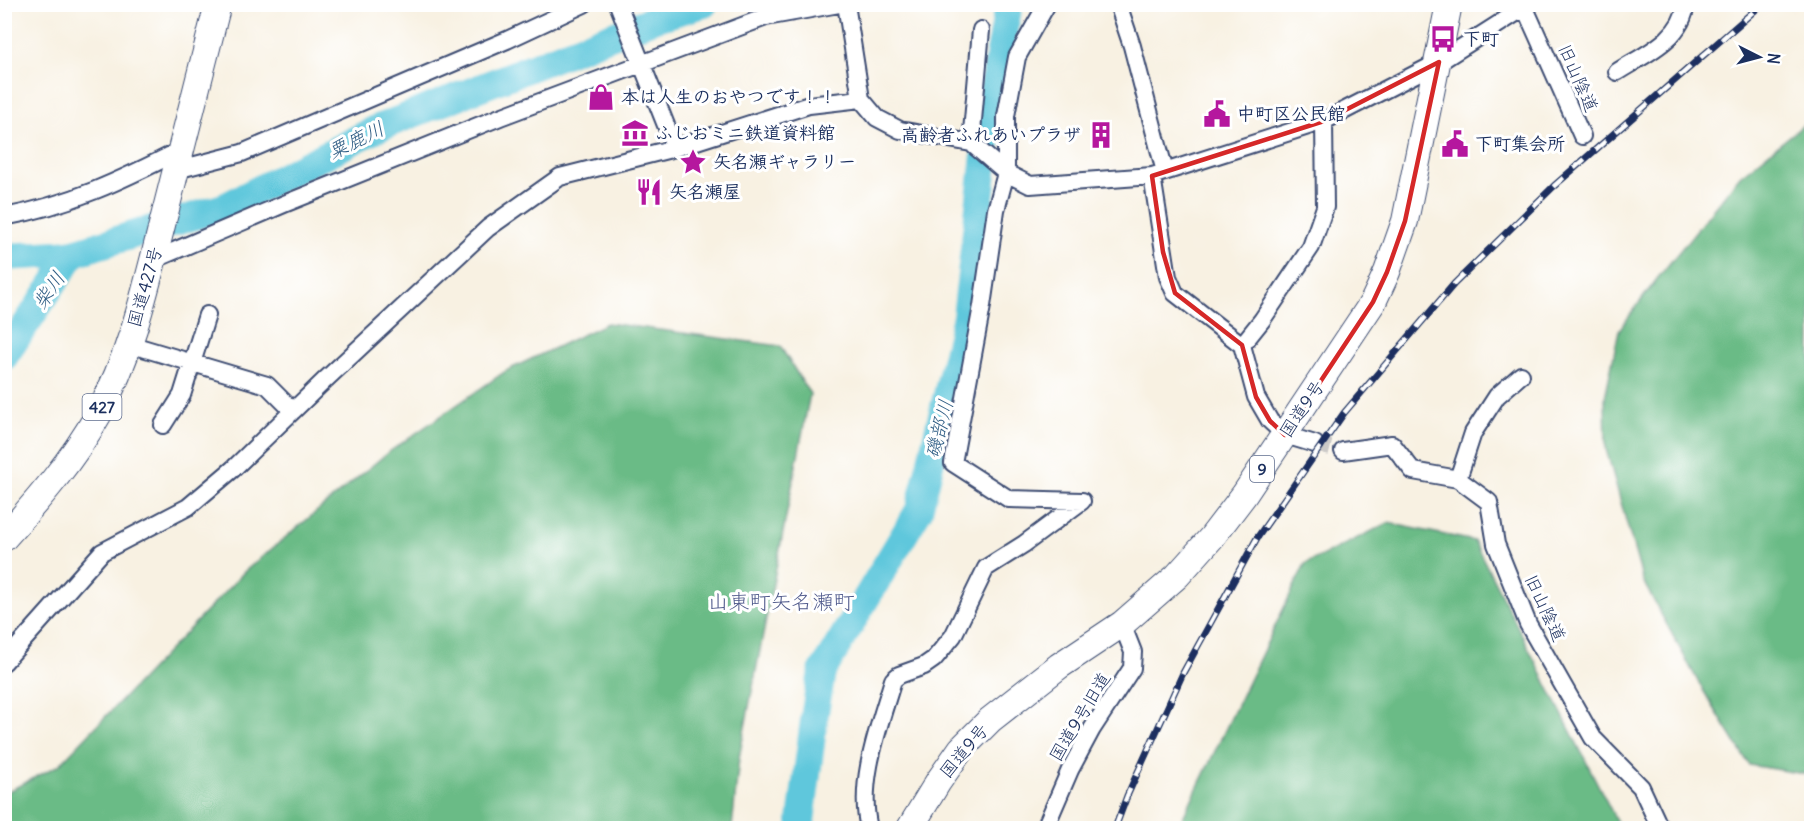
<svg xmlns="http://www.w3.org/2000/svg" width="1816" height="833" viewBox="0 0 1816 833" font-family="Delius,'Klee One',sans-serif">
<style>
.forest{fill:#6bbb86;stroke:#437572;stroke-width:1.5}
.lines{fill:none;stroke-linecap:round;stroke-linejoin:round}
.river{stroke:#5fc7dc;stroke-width:28}
.minor-tunnel{stroke:#cccac8;stroke-width:16;stroke-dasharray:16 8;stroke-linecap:butt}
.minor-casing{stroke:#3c4c72;stroke-width:20}
.highway-casing{stroke:#3c4c72;stroke-width:28}
.minor{stroke:#fff;stroke-width:16}
.highway{stroke:#fff;stroke-width:26}
.rail-casing{stroke:#1b2f5e;stroke-width:7}
.rail{stroke:#fff;stroke-width:4.5;stroke-dasharray:14;stroke-linecap:butt}
.marked{fill:none;stroke:#d62828;stroke-width:4.5;stroke-linejoin:round}
.labels{text-anchor:middle;stroke-width:6;stroke-linejoin:round;paint-order:stroke}
.shield{fill:#fff;stroke:#5f6d8e;stroke-width:1.5}
.shield-label{font-size:16px;font-weight:bold;fill:#1b2f5e}
.poi-label{font-size:18px;font-weight:bold;fill:#1b2f5e;stroke:#fff;text-anchor:start}
.street-label{font-size:18px;fill:#1b2f5e;stroke:#fff}
.water-label{font-size:20px;font-style:italic;fill:#2f5d84;stroke:#fff}
.quarter-label{font-size:21px;fill:#505a8c;stroke:#fff}
</style>
<rect width="100%" height="100%" fill="#fff"/>
<filter id="ink" filterUnits="userSpaceOnUse"><feTurbulence type="fractalNoise" baseFrequency=".0167" numOctaves="2"/><feDisplacementMap in="SourceGraphic" scale="12" xChannelSelector="R" yChannelSelector="G"/><feConvolveMatrix kernelMatrix="1 2 1 2 8 2 1 2 1" color-interpolation-filters="sRGB"/></filter>
<filter id="wash" filterUnits="userSpaceOnUse"><feTurbulence type="fractalNoise" baseFrequency=".008" numOctaves="4" result="noise"/><feDisplacementMap in="SourceGraphic" scale="24" xChannelSelector="R" yChannelSelector="G"/><feGaussianBlur stdDeviation="1.35" result="paint"/><feColorMatrix in="noise" values="0 0 0 0 0 0 0 0 0 0 0 0 0 0 0 0 0 1.4 0 .05"/><feComposite in="paint" operator="in"/></filter>
<g filter="url(#wash)">
<rect width="100%" height="100%" fill="#f8f1e2"/>
<path class="forest" d="M 1811,119 L 1811,775 L 1749,765 L 1700,685 L 1643,581 L 1606,449 L 1605,397 L 1619,330 L 1657,279 L 1740,176 Z
M 607,323 L 780,346 L 810,394 L 739,758 L 732,828 L 5,828 L 5,793 L 59,765 L 245,571 L 386,454 L 506,371 Z
M 1388,523 L 1474,541 L 1620,828 L 1178,828 L 1305,564 Z"/>
<g class="lines">
<path class="river" d="M 4,257 L 74,253 L 224,207 L 378,128 L 656,18 L 704,4
M 4,357 L 74,253
M 802,828 L 801,821 L 815,712 L 822,672 L 919,510 L 966,317 L 992,96 L 1009,4"/>
</g>
</g>
<g filter="url(#ink)">
<g class="lines">
<path class="minor-tunnel" d="M 1315,444 L 1343,451"/>
<defs>
<path id="minor" d="M 618,4 L 675,148
M 846,4 L 861,99 L 877,118 L 900,130 L 971,143 L 1006,173 L 1030,185 L 1152,176 L 1324,121 L 1439,62 L 1530,4
M 1118,4 L 1132,46 L 1165,172
M 1525,8 L 1582,136
M 1617,72 C 1643,55 1682,40 1686,4
M 971,143 L 981,30
M 176,170 L 242,153 L 507,40 L 584,4
M 1152,176 L 1168,277 L 1175,293 L 1242,345 L 1256,397 L 1270,421 L 1285,435 L 1315,444
M 4,217 C 70,205 122,180 181,150
M 153,260 L 284,204 L 500,117 L 766,17 L 839,4
M 129,344 L 267,385 L 293,411
M 1242,345 L 1262,320 L 1311,247 L 1325,207 L 1324,121
M 163,425 L 182,395 L 207,315
M 1343,451 L 1392,444 L 1413,471 L 1458,479 L 1489,502 L 1496,544 L 1528,624 L 1593,738 L 1641,787 L 1660,828
M 1458,479 L 1473,433 L 1497,396 L 1521,375
M 4,662 L 102,552 L 188,507 L 233,469 L 325,380 L 488,228 L 560,177 L 675,148 L 809,105 L 861,99
M 869,828 C 857,782 880,724 893,680 L 899,675 L 924,666 L 934,659 L 953,636 L 986,568 L 1024,544 L 1082,501 L 1009,499 L 953,463 L 982,306 L 996,210 L 1006,173 L 1006,116 L 1017,57 L 1047,4
M 1045,828 L 1070,770 L 1092,729 L 1132,668 L 1133,652 L 1122,624"/>
<path id="highway" d="M 4,538 C 39,499 72,461 98,415 C 132,353 147,284 164,217 C 182,146 200,75 218,4
M 910,828 L 938,782 L 961,749 L 990,720 L 1059,666 L 1122,624 L 1177,576 L 1212,537 L 1244,495 L 1373,302 L 1387,272 L 1405,221 L 1449,4"/>
</defs>
<use href="#minor" class="minor-casing"/>
<use href="#highway" class="highway-casing"/>
<use href="#minor" class="minor"/>
<use href="#highway" class="highway"/>
<defs>
<path id="rail" d="M 1115,828 L 1127,796 L 1183,673 L 1257,538 L 1344,413 L 1454,284 L 1554,186 L 1762,4"/>
</defs>
<use href="#rail" class="rail-casing"/>
<use href="#rail" class="rail"/>
</g>
</g>
<path class="marked" d="M 1439,62 L 1405,221 L 1387,272 L 1373,302 L 1285,435 L 1270,421 L 1256,397 L 1242,345 L 1175,293 L 1163,252 L 1152,176 L 1324,121 Z"/>
<defs>
<symbol id="bus-bare" viewBox="-9 -9 18 18"><path d="M-5-6H5V4H4V6H2V4H-2V6H-4V4H-5ZM-3.5-4V0h7V-4ZM-3.5 1.2v1.5H-2V1.2ZM2 1.2v1.5H3.5V1.2Z" fill="#b5179e" stroke="#fff" stroke-width="2.5" paint-order="stroke"/></symbol>
<symbol id="shop-bare" viewBox="-9 -9 18 18"><path d="M-5-2.5h2.3a2.7 3.5 0 0 1 5.4 0H5L5.5 6h-11ZM-1.5-2.5h3a1.5 2.3 0 0 0-3 0Z" fill="#b5179e" stroke="#fff" stroke-width="2.5" paint-order="stroke"/></symbol>
<symbol id="civic-bare" viewBox="-9 -9 18 18"><path d="M-.6-6.5H3V-4.5H.6V-3L4-1V1h2V6H-6V1h2V-1L-.6-3ZM-1.2 2.5V6h2.4V2.5Z" fill="#b5179e" stroke="#fff" stroke-width="2.5" paint-order="stroke"/></symbol>
<symbol id="museum-bare" viewBox="-9 -9 18 18"><path d="M0-6L6-3V-2H-6V-3ZM-5-1h2V3h-2ZM-1-1h2V3h-2ZM3-1h2V3H3ZM-6 4H6V6H-6Z" fill="#b5179e" stroke="#fff" stroke-width="2.5" paint-order="stroke"/></symbol>
<symbol id="building-bare" viewBox="-9 -9 18 18"><path d="M-4-6H4V6H1V3H-1V6H-4ZM-2.5-4.3h1.7v1.8h-1.7ZM.8-4.3h1.7v1.8H.8ZM-2.5-1h1.7V.8h-1.7ZM.8-1h1.7V.8H.8Z" fill="#b5179e" stroke="#fff" stroke-width="2.5" paint-order="stroke"/></symbol>
<symbol id="sight-bare" viewBox="-9 -9 18 18"><path d="M0-6L1.8-2.2L6-1.7L2.9 1.2L3.7 5.4L0 3.3L-3.7 5.4L-2.9 1.2L-6-1.7L-1.8-2.2Z" fill="#b5179e" stroke="#fff" stroke-width="2.5" paint-order="stroke"/></symbol>
<symbol id="restaurant-bare" viewBox="-9 -9 18 18"><path d="M-5-6h1v4h1v-4h1v4h1v-4h1v5L-1.5 .5V6h-2V.5L-5-1ZM5-6V6H3V1.5H1.5Q1.5-4 5-6Z" fill="#b5179e" stroke="#fff" stroke-width="2.5" paint-order="stroke"/></symbol>
</defs>
<g fill-rule="evenodd">
<use href="#bus-bare" x="1424" y="20" width="38" height="38"/>
<use href="#shop-bare" x="582" y="78" width="38" height="38"/>
<use href="#civic-bare" x="1198" y="95" width="38" height="38"/>
<use href="#museum-bare" x="616" y="114" width="38" height="38"/>
<use href="#building-bare" x="1082" y="116" width="38" height="38"/>
<use href="#civic-bare" x="1436" y="125" width="38" height="38"/>
<use href="#sight-bare" x="674" y="143" width="38" height="38"/>
<use href="#restaurant-bare" x="630" y="173" width="38" height="38"/>
</g>
<g class="labels">
<g class="shield">
<rect x="82.5" y="394" width="39" height="26" rx="4.5"/>
<rect x="1250" y="456" width="24" height="26" rx="4.5"/>
</g>
<g class="shield-label">
<text x="102" y="413">427</text>
<text x="1262" y="475">9</text>
</g>
<g class="poi-label">
<text x="1463" y="45">下町</text>
<text x="621" y="103">本は人生のおやつです！！</text>
<text x="1237" y="120">中町区公民館</text>
<text x="655" y="139">ふじおミニ鉄道資料館</text>
<text x="1081" y="141" text-anchor="end">高齢者ふれあいプラザ</text>
<text x="1475" y="150">下町集会所</text>
<text x="713" y="168">矢名瀬ギャラリー</text>
<text x="669" y="198">矢名瀬屋</text>
</g>
<g class="street-label">
<text transform="translate(1578 78) rotate(66)" y="6">旧山陰道</text>
<text transform="translate(145 287) rotate(-74)" y="6">国道427号</text>
<text transform="translate(1302 409) rotate(-56)" y="6">国道9号</text>
<text transform="translate(1545 608) rotate(65)" y="6">旧山陰道</text>
<text transform="translate(1080 717) rotate(-59)" y="6">国道9号旧道</text>
<text transform="translate(964 751) rotate(-50)" y="6">国道9号</text>
</g>
<g class="water-label">
<text transform="translate(356 140) rotate(-26)" y="7">粟鹿川</text>
<text transform="translate(49 290) rotate(-56)" y="7">柴川</text>
<text transform="translate(939 429) rotate(-76)" y="7">磯部川</text>
</g>
<g class="quarter-label">
<text x="781" y="609">山東町矢名瀬町</text>
</g>
</g>
<rect width="1816" height="833" fill="none" stroke="#fff" stroke-width="24"/>
<g transform="translate(1759 57) rotate(96)" stroke="#ffffff" stroke-width="4.5" paint-order="stroke">
<path d="M0-4.5L10 22L0 15L-10 22Z" fill="#1b2f5e"/>
<text y="-9" font-size="16" font-weight="bold" text-anchor="middle" fill="#1b2f5e">N</text>
</g>
</svg>
